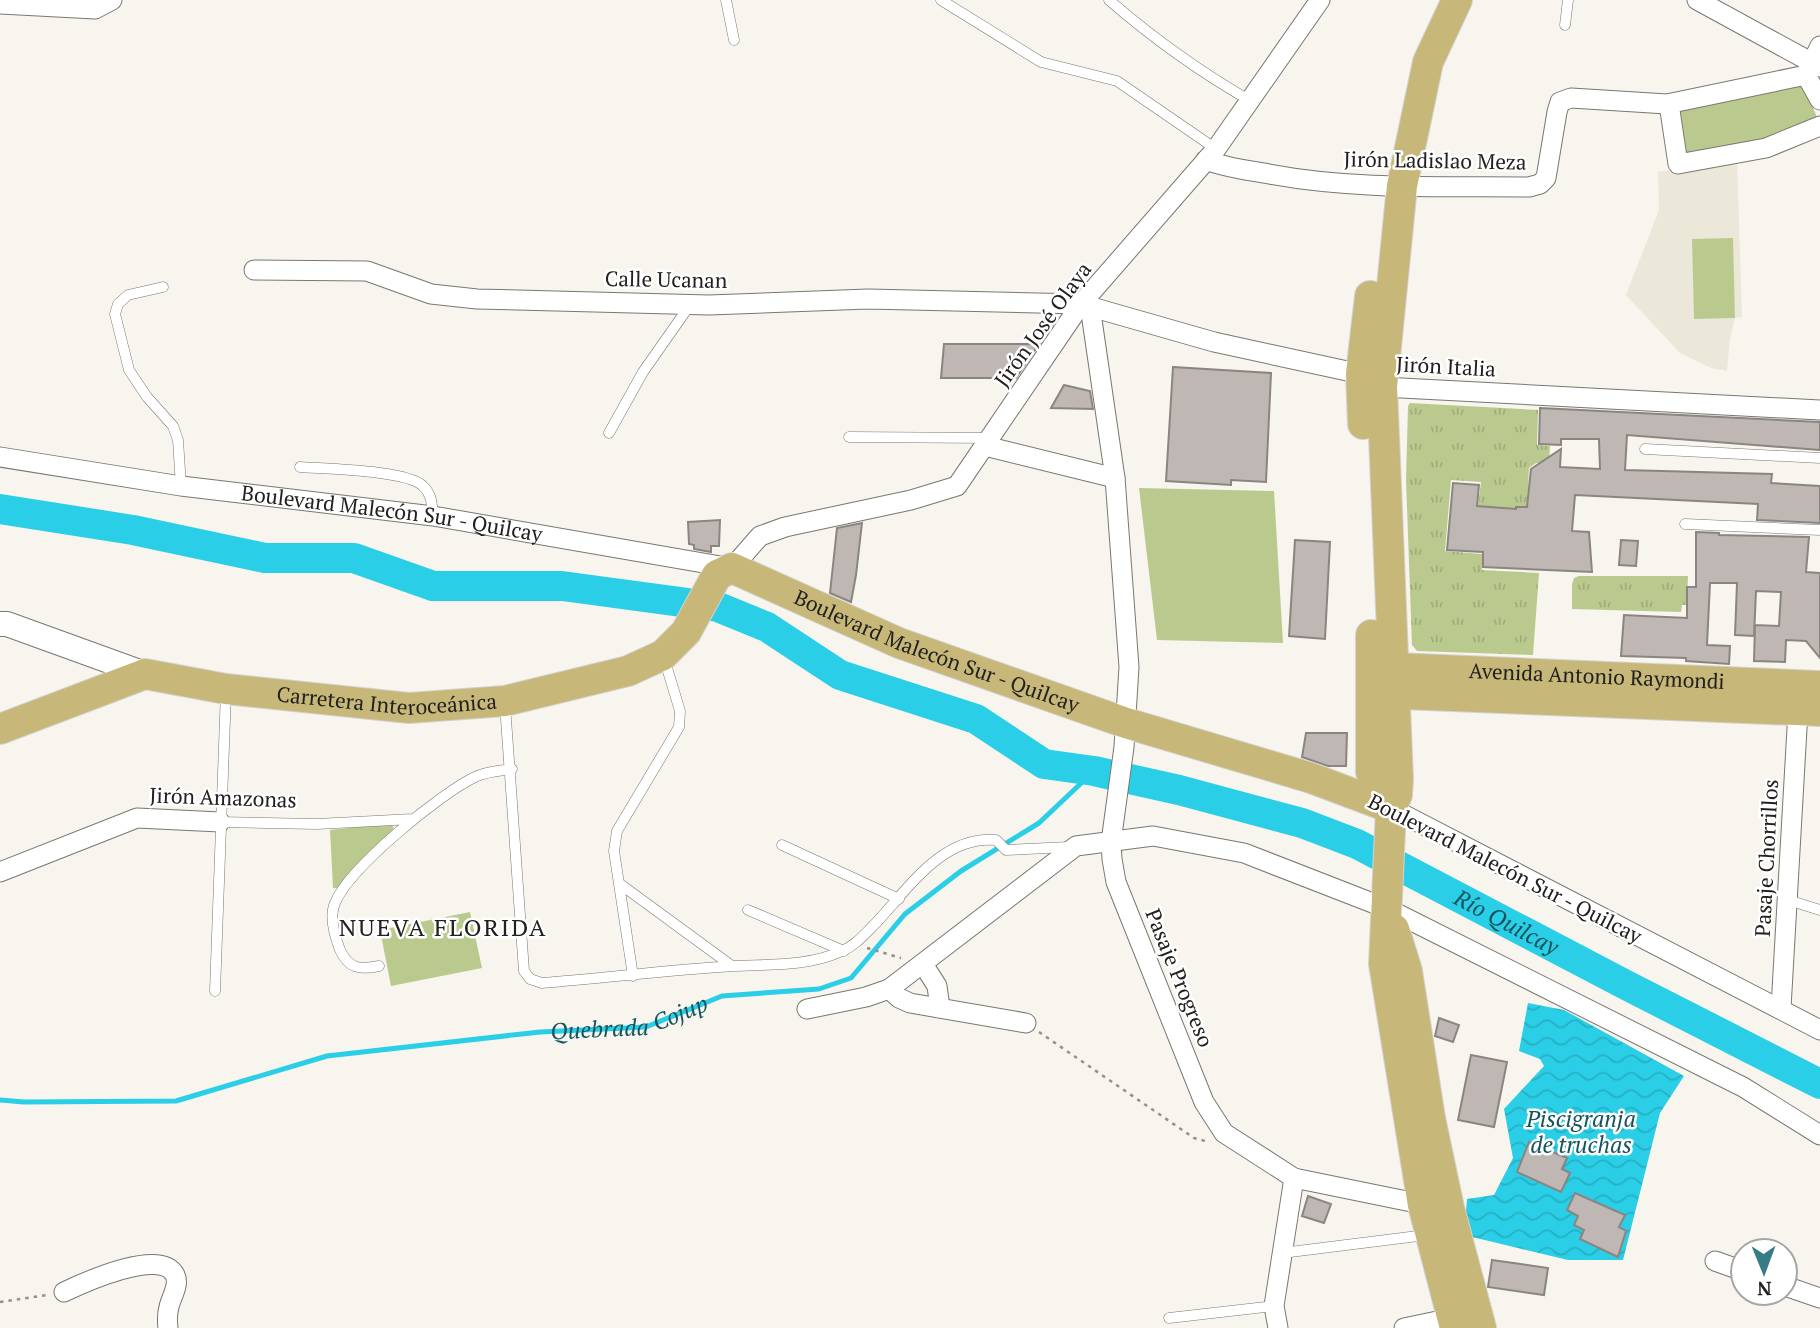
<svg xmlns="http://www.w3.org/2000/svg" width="1820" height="1328" viewBox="0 0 1820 1328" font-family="'PT Serif',serif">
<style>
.built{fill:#ebe8d9}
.grass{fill:url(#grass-tufts)}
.park{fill:#baca8e}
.water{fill:url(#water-waves)}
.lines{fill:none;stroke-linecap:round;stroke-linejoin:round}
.stream{stroke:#2acee6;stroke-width:5}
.river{stroke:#2acee6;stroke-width:30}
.building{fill:#beb7b3;stroke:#8b8581;stroke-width:2}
.service-casing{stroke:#797771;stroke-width:11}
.minor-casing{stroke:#797771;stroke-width:21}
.tertiary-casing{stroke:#797771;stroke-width:26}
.primary-casing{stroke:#d3d3d2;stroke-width:32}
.path{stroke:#93918d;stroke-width:2.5;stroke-dasharray:3.5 5;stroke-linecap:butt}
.service{stroke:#fff;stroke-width:10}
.minor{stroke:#fff;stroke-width:19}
.tertiary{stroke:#fff;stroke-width:24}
.primary{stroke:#c7b87a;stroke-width:30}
.labels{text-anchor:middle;stroke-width:5;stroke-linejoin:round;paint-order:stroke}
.street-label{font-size:21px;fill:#22211f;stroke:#fff}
.water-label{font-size:23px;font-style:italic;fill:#14545d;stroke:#fff}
.quarter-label{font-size:24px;letter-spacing:2px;fill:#22211f;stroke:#fff}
</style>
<defs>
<pattern id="grass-tufts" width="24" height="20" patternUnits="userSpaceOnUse" patternTransform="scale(1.75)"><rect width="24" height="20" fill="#baca8e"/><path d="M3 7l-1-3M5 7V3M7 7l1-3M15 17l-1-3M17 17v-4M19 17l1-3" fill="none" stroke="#a0ad7a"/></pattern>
<pattern id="water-waves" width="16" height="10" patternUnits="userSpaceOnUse" patternTransform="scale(1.75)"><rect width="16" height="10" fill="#2acee6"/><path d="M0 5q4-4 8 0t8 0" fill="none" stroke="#25b1c5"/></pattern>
</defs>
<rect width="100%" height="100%" fill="#f7f5ee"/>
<path class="built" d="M 1737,158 L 1742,317 L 1735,318 L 1730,339 L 1727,371 L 1711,368 L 1680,353 L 1626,295 L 1659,210 L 1658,172 Z"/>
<path class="grass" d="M 1410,403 L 1538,410 L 1537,445 L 1550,446 L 1549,463 L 1536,463 L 1529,468 L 1527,507 L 1516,506 L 1515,509 L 1478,506 L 1481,482 L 1451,480 L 1445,551 L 1482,554 L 1482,570 L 1539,573 L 1533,655 L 1417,651 L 1412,645 L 1406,480 L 1408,406 Z
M 1579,576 L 1688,576 L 1687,605 L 1682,605 L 1681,612 L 1572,609 L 1572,584 L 1574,578 Z"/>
<path class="park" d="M 1803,84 L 1819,122 L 1752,147 L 1683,155 L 1674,111 Z
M 1733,238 L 1735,318 L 1694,319 L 1692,239 Z
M 1139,488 L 1274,491 L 1283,643 L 1157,640 Z
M 391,823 L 394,829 L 338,888 L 333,888 L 330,830 Z
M 470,912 L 482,968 L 391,986 L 380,930 Z"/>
<path class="water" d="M 1528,1003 L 1564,1010 L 1684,1076 L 1660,1113 L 1623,1260 L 1568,1260 L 1464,1235 L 1467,1199 L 1494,1195 L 1513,1158 L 1504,1109 L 1544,1066 L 1540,1059 L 1519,1051 Z"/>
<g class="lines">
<path class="stream" id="s1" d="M 0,1100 L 24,1102 L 176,1101 L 327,1056 L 540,1032 L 646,1027 L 722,996 L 819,989 L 851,978 L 905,914 L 961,871 L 1039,823 L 1094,771"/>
<path class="river" id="s2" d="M 0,509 L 133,530 L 265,558 L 354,558 L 433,586 L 562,586 L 718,607 L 767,627 L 840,675 L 976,719 L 1044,764 L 1094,771 L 1179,790 L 1302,823 L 1357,844 L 1626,985 L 1820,1084"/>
</g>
<path class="building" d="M 944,344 L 1039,344 L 1016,378 L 941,378 Z
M 1173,367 L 1271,373 L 1266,482 L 1231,480 L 1231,485 L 1166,481 Z
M 1064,385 L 1090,391 L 1093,409 L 1051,408 Z
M 1540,408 L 1820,422 L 1820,450 L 1627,435 L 1625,470 L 1772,474 L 1771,483 L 1820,486 L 1820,523 L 1757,520 L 1758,504 L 1575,495 L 1572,531 L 1589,532 L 1592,572 L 1483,567 L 1483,552 L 1447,550 L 1453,483 L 1479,485 L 1477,506 L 1516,509 L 1516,507 L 1527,507 L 1531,469 L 1561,449 L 1560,467 L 1600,469 L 1599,439 L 1561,439 L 1561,445 L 1539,444 Z
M 720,520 L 719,546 L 711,546 L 711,552 L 694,549 L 694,545 L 689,544 L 688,522 Z
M 862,523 L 856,575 L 851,602 L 830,593 L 837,528 Z
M 1696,532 L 1719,533 L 1719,535 L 1809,537 L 1806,572 L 1820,573 L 1820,658 L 1806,641 L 1786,640 L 1785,662 L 1754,661 L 1755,625 L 1779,626 L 1781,592 L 1756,591 L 1754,636 L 1735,635 L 1737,583 L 1710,583 L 1707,645 L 1730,646 L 1729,664 L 1686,661 L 1686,658 L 1621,656 L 1624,615 L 1687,618 L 1687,587 L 1696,587 Z
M 1295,540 L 1330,542 L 1325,639 L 1289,636 Z
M 1621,540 L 1638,541 L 1636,566 L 1619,565 Z
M 1306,733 L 1347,733 L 1346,766 L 1328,766 L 1302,757 Z
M 1439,1018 L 1459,1025 L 1453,1042 L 1435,1036 Z
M 1471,1055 L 1507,1062 L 1494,1127 L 1458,1120 Z
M 1529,1142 L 1567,1158 L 1562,1169 L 1570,1173 L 1561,1192 L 1517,1172 Z
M 1575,1193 L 1625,1215 L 1619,1227 L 1626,1231 L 1618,1257 L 1580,1239 L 1584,1230 L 1574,1225 L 1578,1216 L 1567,1210 Z
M 1308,1196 L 1331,1204 L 1324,1223 L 1302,1216 Z
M 1492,1260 L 1548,1268 L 1544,1295 L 1488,1287 Z"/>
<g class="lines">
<defs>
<path id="service" d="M 726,0 L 734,40
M 941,0 L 1041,62 L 1117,81 L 1216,149
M 1109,0 C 1154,39 1197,70 1249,100
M 1565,25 L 1568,0
M 163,287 L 128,295 L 118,304 L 115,314 L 129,370 L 147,397 L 173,426 L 178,440 L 181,486
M 609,433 L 643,372 L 690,305
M 849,437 L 991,438
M 1645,449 L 1820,458
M 300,467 C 325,469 407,470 423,486 C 432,494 432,505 433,516
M 1685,524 L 1820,530
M 505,705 L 524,971 L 530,979 L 542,983 C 605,978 669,970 733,966 C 770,964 807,967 842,951 C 854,946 862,937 871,928 C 906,893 940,835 996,840 L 1006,850 L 1069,847
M 220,822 L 317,824 L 413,819
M 782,845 L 899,899
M 620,884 L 732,966
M 1788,900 L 1820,910
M 748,910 L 844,951
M 379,966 C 360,970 349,969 340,950 C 335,937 329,916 335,903 C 349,868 441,793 475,777 C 487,771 499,771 512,769
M 633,976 L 614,851 L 617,831 L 679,727 L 680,711 L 664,658
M 215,991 L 226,691
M 1282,1253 L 1426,1235
M 1169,1318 L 1274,1306"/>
<g id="minor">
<path d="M 1697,0 L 1820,67"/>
<path d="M 0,4 L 95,9 L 112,0"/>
<path d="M 1820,46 L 1806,75 L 1820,100"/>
<path d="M 1669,104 L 1678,164 L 1766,148 L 1820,126"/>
<path d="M 1206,160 C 1226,168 1247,170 1269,174 C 1354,190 1443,186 1529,187 L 1540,184 L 1546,178 L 1557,112 L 1560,102 L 1571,98 L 1667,104 L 1806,75"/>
<path d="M 254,270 L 367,271 L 431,294 L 477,299 L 709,305 L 868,299 L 1081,304 L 1214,342 L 1361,374 L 1382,387 L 1820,410"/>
<path d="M 1090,306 L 1115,478 L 1129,667 L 1124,747 L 1111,842 L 1112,859 L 1116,882 L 1204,1102 L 1224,1133 L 1294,1178 L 1431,1206"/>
<path d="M 985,446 L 1115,478"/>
<path id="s3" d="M 0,457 L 181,486 L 433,516 L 732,568 L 760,536 L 785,527 L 911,500 L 957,486 L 1081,304 L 1216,149 L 1320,0"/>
<path d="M 1391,808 L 1820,1030"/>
<path d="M 0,872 L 137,818 L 220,822"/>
<path d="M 923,964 L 937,986 L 940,1008"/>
<path d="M 889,989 L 899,998 L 910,1003 L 1026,1023"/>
<path d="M 1781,1008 L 1798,711"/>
<path d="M 807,1009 L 866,997 L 889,989 L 1076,846 L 1153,836 L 1244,853 L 1388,909 L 1743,1087 L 1820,1135"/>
<path d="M 1715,1261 L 1743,1271"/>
<path d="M 1785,1286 L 1820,1298"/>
<path d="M 64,1292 C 83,1283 161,1247 175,1275 C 180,1285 171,1297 169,1307 C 167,1314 167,1320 168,1328"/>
<path d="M 1278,1328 L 1274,1306 L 1294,1178"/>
<path d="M 1404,1328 L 1461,1316"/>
</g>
<path id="tertiary" d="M 0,624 L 7,624 L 145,674"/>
<g id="primary">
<path d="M 1363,424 L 1361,374 L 1370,296"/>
<path d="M 1371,635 L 1371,772 L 1378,790 L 1391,808"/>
<path id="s4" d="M 1373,667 L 1820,686"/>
<path d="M 1376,693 L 1820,711"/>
<path id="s5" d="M 0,729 L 145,674 L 226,689 L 409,708 L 505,701 L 628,671 L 663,655 L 686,632 L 717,575 L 732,568 L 899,643 L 1126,723 L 1311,778 L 1391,808"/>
<path d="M 1394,929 L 1407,971 L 1430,1118 L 1449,1208 L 1481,1328"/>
<path d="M 1455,1328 L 1423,1205 L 1384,964 L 1391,808 L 1397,795 L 1398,779 L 1382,387 L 1402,186 L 1428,62 L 1457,0"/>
</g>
</defs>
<use href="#service" class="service-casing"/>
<use href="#minor" class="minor-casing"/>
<use href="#tertiary" class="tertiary-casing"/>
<use href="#primary" class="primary-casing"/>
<path class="path" d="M 867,948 L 901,958
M 1039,1032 L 1194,1138 L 1209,1142
M 0,1302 L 47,1295"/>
<use href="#service" class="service"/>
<use href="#minor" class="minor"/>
<use href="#tertiary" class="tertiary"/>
<use href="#primary" class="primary"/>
</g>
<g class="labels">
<g class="street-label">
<text transform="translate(1435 161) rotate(1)" y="7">Jirón Ladislao Meza</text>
<text transform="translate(666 280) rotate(1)" y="7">Calle Ucanan</text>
<text transform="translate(1043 325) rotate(-54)" y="7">Jirón José Olaya</text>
<text transform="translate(1446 367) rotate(3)" y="7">Jirón Italia</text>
<text dy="7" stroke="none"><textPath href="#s3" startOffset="396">Boulevard Malecón Sur - Quilcay</textPath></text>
<text dy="7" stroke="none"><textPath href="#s5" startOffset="1018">Boulevard Malecón Sur - Quilcay</textPath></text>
<text dy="7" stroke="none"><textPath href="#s4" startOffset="224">Avenida Antonio Raymondi</textPath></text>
<text dy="7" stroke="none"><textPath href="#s5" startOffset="399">Carretera Interoceánica</textPath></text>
<text transform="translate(223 798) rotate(2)" y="7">Jirón Amazonas</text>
<text transform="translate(1767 858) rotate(-87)" y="7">Pasaje Chorrillos</text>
<text transform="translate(1505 869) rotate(27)" y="7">Boulevard Malecón Sur - Quilcay</text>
<text transform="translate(1179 978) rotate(68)" y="7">Pasaje Progreso</text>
</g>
<g class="water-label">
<text dy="8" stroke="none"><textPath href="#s2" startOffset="1586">Río Quilcay</textPath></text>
<text dy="8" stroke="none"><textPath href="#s1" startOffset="639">Quebrada Cojup</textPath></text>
<text x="1581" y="1127">Piscigranja<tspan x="1581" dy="26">de truchas</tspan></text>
</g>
<g class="quarter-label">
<text x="443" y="936">NUEVA FLORIDA</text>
</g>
</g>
<g transform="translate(1764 1272) rotate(179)"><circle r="33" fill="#ffffff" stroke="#a7a6a5" stroke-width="2"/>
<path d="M0-5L12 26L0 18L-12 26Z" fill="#357c87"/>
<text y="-10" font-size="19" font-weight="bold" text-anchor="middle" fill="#22211f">N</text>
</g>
</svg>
